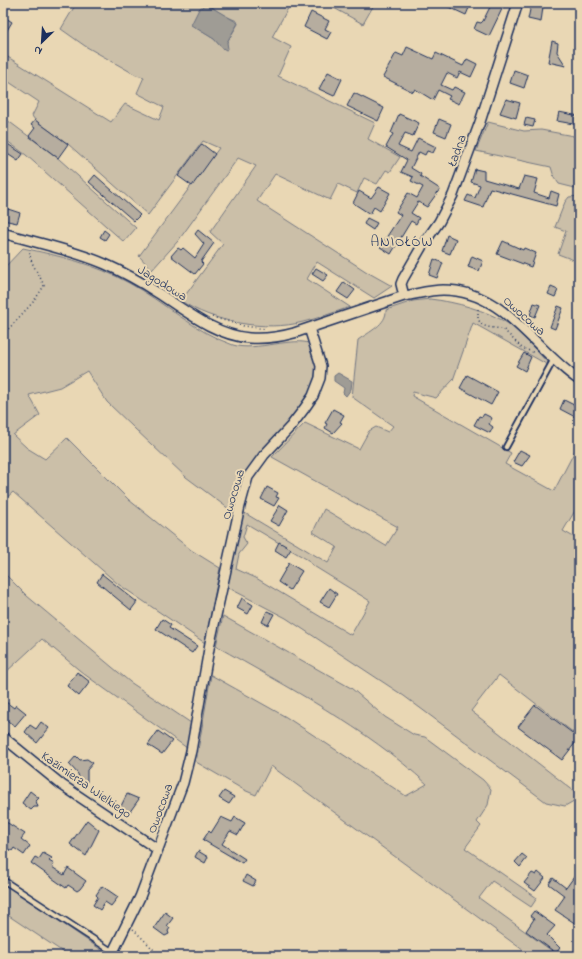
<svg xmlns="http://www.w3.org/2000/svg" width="582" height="959" viewBox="0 0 582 959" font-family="'Indie Flower',sans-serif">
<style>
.green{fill:#cbbfa8;stroke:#737783;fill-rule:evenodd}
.water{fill:#9f9c95;stroke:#6a707f}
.building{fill:#b6ad9f;stroke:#1b2f5e}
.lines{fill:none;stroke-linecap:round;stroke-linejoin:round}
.lane-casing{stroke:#1b2f5e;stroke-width:8}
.street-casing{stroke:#1b2f5e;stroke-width:12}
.path{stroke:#1b2f5e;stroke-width:1.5;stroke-dasharray:1 3;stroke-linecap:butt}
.lane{stroke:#e9d7b4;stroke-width:4.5}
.street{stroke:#e9d7b4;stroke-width:9}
.labels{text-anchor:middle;stroke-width:4;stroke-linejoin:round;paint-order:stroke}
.street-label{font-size:13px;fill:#1b2f5e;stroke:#e9d7b4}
.neighbourhood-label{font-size:14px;letter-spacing:1px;fill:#1b2f5e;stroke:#e9d7b4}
</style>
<rect width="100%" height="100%" fill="#e9d7b4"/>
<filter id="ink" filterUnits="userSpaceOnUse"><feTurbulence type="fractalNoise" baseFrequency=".025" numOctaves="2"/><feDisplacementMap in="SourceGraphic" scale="8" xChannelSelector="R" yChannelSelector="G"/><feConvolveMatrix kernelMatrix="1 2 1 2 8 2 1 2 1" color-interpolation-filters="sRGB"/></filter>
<g filter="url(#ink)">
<path class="green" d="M 75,3 L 291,3 L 272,37 L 291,47 L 278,76 L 375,123 L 368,139 L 400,157 L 390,172 L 386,170 L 377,184 L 364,178 L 357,193 L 338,184 L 330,200 L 275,174 L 257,201 L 367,272 L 392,286 L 374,298 L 317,262 L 307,279 L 350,307 C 335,312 319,318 303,322 C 266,332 212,322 181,301 L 223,244 L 210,232 L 256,166 L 238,158 L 178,241 L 152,270 L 139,256 L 219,148 L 203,141 L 148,215 L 68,144 L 35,120 L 32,116 L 39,102 L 3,78 L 3,54 L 111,122 L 125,104 L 159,120 L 164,107 L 137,93 L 144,77 L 136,75 L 85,46 L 61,29 L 76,4 ZM 211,6 L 221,14 L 237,21 L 238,24 L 223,49 L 214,39 L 193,26 Z
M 325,3 L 375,3 L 363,24 Z
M 3,117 L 59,159 L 136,228 L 124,242 L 26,155 L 3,138 Z
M 488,122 L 524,131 L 541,130 L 579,137 L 579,189 L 559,184 L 554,177 L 551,167 L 476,151 Z
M 579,196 L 579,262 L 558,254 L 566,231 L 555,227 L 565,202 L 569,197 Z
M 23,248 C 60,256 95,264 129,283 C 164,302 195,332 233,345 C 255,352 295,336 311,344 C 313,350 316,358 316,365 C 316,410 268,436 247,471 C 239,483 236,498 233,512 L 186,477 L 134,428 L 107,402 L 87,371 L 60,387 L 29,395 L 40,415 L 13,435 L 27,448 L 45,459 L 67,438 L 129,500 L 191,550 L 220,568 L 205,643 L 118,584 L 13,492 L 3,501 L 3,269 Z
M 430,299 C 456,302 486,310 509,324 C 524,333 536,351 548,363 L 548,365 L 473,323 L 453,380 L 436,398 L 413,392 L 412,396 L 511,453 L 505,464 L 554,491 L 579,443 L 579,504 L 563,531 L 579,540 L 579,737 L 499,675 L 471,711 L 579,795 L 579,798 L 565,806 L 546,802 L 404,696 L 286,618 L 227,587 L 243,512 L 328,563 L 337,547 L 313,532 L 324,509 L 386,546 L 398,527 L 272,457 L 305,423 L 359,449 L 369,431 L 376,427 L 388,432 L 393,426 L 352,397 L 358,340 C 369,332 387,324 386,310 L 413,301 ZM 247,524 L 308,560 L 312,565 L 370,601 L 351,635 L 256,578 L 236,569 L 239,554 L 247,544 L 243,537 Z
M 3,572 L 27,596 L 130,682 L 191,723 L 187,748 L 84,674 L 42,639 L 5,673 L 3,671 Z
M 223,616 L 351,688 L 385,717 L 414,735 L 425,737 L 483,780 L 491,789 L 488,805 L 477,822 L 481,826 L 465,848 L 537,898 L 531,907 L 492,881 L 479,898 L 559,956 L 531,956 L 271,766 L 256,795 L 244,790 L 196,762 L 211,675 L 286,717 L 406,796 L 427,784 C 366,728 288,687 216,646 Z
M 3,883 L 106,953 L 105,956 L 69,956 L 3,912 Z"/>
<path class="water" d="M 206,4 L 238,23 L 227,42 L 228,49 L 226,50 L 221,47 L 214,39 L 191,25 L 199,9 Z
M 338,373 L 352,381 L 351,389 L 346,396 L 343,393 L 344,388 L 334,381 L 334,376 Z"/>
<path class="building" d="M 440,3 L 471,3 L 466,15 Z
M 492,3 L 503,7 L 489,36 L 474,29 L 477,22 L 481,23 L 483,21 Z
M 531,5 L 543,7 L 541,22 L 528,19 Z
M 311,12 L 329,21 L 325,29 L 331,32 L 327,39 L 304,27 Z
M 3,16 L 12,22 L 3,37 Z
M 552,41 L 558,43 L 557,52 L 566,66 L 548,62 Z
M 407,47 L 433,59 L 436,53 L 463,66 L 467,59 L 477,64 L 471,77 L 460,72 L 457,78 L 447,73 L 441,85 L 452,90 L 454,87 L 465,92 L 459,104 L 448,99 L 450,96 L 438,90 L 433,100 L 415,89 L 413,92 L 383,77 L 396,53 L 403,56 Z
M 514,70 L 528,75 L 524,88 L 510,83 Z
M 328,72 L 342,79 L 334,96 L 319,89 Z
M 354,93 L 384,108 L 378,121 L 347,106 Z
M 506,99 L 520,103 L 516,118 L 500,113 Z
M 559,112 L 579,116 L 579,125 L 557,121 Z
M 399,114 L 419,123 L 413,136 L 405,133 L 398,146 L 411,152 L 418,138 L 436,147 L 433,153 L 427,151 L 425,155 L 419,152 L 411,168 L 421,174 L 420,176 L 440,189 L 427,207 L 418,202 L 411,213 L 419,218 L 416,224 L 411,221 L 391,254 L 380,247 L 401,215 L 396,212 L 408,193 L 417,198 L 423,187 L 411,181 L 413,177 L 401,172 L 407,160 L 386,147 L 393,134 L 391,133 Z
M 526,118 L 535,120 L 533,127 L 524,125 Z
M 439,119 L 451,124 L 446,137 L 434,132 Z
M 35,120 L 68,144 L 58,158 L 29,136 L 35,128 L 31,125 Z
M 6,143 L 23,154 L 18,161 L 3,151 Z
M 202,144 L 215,154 L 192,186 L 178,176 Z
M 475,169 L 484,171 L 484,179 L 519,189 L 524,176 L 538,179 L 534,193 L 549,198 L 551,191 L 559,194 L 556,206 L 490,188 L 483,207 L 465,201 L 468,195 L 475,198 L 480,185 L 471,182 Z
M 95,175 L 140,215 L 134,221 L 89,182 Z
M 379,187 L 390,193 L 380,211 L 374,207 L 370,214 L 353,203 L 359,191 L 371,198 Z
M 5,208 L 20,213 L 17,223 L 3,220 Z
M 367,218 L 377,223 L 373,230 L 364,224 Z
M 104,230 L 109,234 L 105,240 L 100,237 Z
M 198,230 L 214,243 L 202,260 L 201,262 L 203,264 L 195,274 L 171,256 L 178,248 L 181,250 L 183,248 L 195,258 L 204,244 L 195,234 Z
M 447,235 L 456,239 L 450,254 L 442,251 Z
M 503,241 L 523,250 L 524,248 L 536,253 L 531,267 L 497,254 Z
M 472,256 L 483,261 L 479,271 L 468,267 Z
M 434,259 L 443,263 L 437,278 L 429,275 Z
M 316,268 L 328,275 L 323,281 L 312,274 Z
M 344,282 L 355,290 L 348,299 L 337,292 Z
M 551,287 L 558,290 L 555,297 L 548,294 Z
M 534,303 L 540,305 L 535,317 L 530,315 Z
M 558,306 L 563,308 L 555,329 L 550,327 Z
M 524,353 L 531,357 L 525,371 L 516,366 Z
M 467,375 L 498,392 L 491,405 L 460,388 Z
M 579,395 L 579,419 L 560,409 L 564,400 L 574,405 Z
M 333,409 L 344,415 L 340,422 L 342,423 L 333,433 L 325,428 L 327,424 L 325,423 Z
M 484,414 L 492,418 L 489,424 L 493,427 L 490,433 L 474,425 L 479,416 L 482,417 Z
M 520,450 L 530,455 L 522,466 L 513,462 Z
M 267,487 L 278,493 L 276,497 L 279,498 L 274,506 L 261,499 Z
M 280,505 L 288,510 L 279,526 L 270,521 Z
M 279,542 L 291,549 L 286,557 L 275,550 Z
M 289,563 L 302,571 L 290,590 L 278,582 Z
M 102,574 L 137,602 L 131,610 L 97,582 Z
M 329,588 L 337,594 L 329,607 L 320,602 Z
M 242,598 L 253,605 L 248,614 L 237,608 Z
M 267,611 L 274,614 L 268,625 L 262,622 Z
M 162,619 L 171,625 L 169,628 L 197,646 L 192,653 L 156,629 Z
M 77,672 L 90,682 L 79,696 L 67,686 Z
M 6,702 L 14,708 L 16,705 L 26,713 L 15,726 L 3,718 L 3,706 Z
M 535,705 L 579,738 L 562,760 L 518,727 Z
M 41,722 L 49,728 L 37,743 L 25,732 L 30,725 L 36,729 Z
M 158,731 L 172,741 L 162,754 L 148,745 Z
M 76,756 L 80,760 L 87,759 L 93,763 L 87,770 L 87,782 L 80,783 L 78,774 L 69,764 Z
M 30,791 L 39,798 L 36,801 L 38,807 L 34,807 L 31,810 L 22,803 Z
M 224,791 L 234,797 L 229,804 L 219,798 Z
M 127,794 L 139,799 L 129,813 L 120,808 Z
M 221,817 L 232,822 L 235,817 L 245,823 L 238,835 L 230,831 L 222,844 L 245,859 L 242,863 L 203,840 L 209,831 L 211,833 Z
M 3,820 L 25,834 L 21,839 L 30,846 L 24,855 L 14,848 L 12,851 L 3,846 Z
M 87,820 L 99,830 L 86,856 L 70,844 Z
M 198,851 L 208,857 L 205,863 L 195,857 Z
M 43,853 L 52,858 L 49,861 L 54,864 L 52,867 L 64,875 L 68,868 L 86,881 L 80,889 L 77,891 L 68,885 L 66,888 L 31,863 L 35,857 L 39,859 Z
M 522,854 L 527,858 L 520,867 L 515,862 Z
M 579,870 L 579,926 L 555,910 L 565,896 L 549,884 L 553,878 L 566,888 Z
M 538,872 L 545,878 L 535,891 L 524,883 L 532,873 L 536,875 Z
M 246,875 L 256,881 L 253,886 L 243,881 Z
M 102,886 L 118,897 L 111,906 L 105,902 L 100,910 L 93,905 L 98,897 L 96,895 Z
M 534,911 L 555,926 L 547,935 L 560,948 L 556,953 L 526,931 L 534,919 L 530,916 Z
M 165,912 L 173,918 L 167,926 L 170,928 L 168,931 L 169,934 L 165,936 L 154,928 Z"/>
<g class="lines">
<defs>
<path id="lane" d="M 506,447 L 554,359
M 3,880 L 113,952"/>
<path id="street" d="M 3,233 C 37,243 73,250 105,264 C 123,272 141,282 158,293 C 186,311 215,335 249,338 C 264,339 280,337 294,333 L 404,296 C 417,294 430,290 443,290 C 505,290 533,349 579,380
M 404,296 L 401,284 L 403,279 L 422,246 L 439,222 L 453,195 L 480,122 L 518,3
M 3,737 L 62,785 L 157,849
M 111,956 L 140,897 L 183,783 L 191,751 L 210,643 L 240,506 L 248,477 L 264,455 L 291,426 L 304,409 L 313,396 L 320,378 L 321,366 L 309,328"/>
</defs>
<use href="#lane" class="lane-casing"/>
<use href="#street" class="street-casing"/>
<path class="path" d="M 478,309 L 478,319 L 481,324 L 487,327 L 503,329 L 522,348 L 535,353
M 212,317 L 244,326 L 266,329
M 3,335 L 34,301 L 44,286 C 40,274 28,262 30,249
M 133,929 L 160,956"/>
<use href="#lane" class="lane"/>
<use href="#street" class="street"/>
</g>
</g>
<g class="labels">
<g class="street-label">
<text transform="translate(456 150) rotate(-70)" y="5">Ładna</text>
<text transform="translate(163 282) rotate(32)" y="5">Jagodowa</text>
<text transform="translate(525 315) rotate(42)" y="5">Owocowa</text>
<text transform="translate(232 494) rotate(-73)" y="5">Owocowa</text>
<text transform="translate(87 784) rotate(35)" y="5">Kazimierza Wielkiego</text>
<text transform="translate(159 808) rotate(-70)" y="5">Owocowa</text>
</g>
<g class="neighbourhood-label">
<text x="402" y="246">ANIOŁÓW</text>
</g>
</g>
<rect width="582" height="959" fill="none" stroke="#e9d7b4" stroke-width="16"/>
<rect x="8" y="8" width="566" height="943" fill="none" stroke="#1b2f5e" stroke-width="1.5" filter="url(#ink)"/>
<g transform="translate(42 42) rotate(205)" stroke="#e9d7b4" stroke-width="3" paint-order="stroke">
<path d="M0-3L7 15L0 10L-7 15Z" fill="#1b2f5e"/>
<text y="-6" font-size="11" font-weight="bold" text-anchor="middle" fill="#1b2f5e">N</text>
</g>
</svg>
